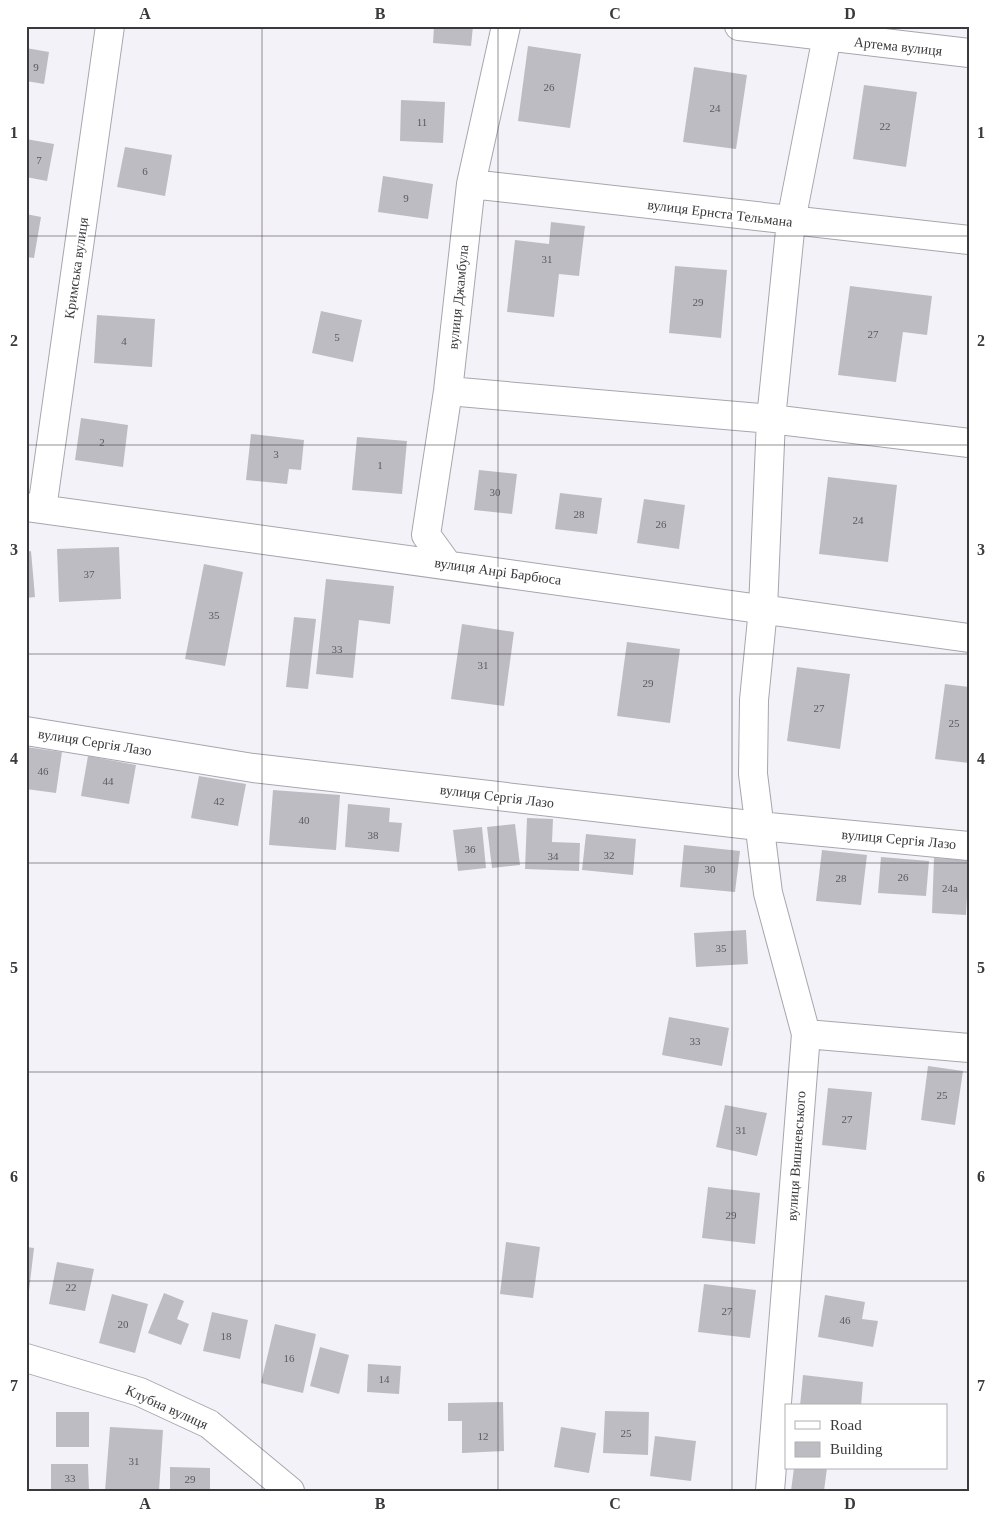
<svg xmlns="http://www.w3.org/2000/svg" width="995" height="1517" viewBox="0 0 995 1517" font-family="'Times New Roman',serif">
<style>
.building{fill:#bebcc3}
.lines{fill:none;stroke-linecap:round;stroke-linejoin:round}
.minor-casing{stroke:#a8a6ad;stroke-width:30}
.minor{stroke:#fff;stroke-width:28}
.grid{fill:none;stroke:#3a393c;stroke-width:1;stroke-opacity:0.55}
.labels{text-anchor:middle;stroke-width:4.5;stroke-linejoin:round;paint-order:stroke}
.number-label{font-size:11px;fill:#5b5a5e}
.street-label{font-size:14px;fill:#3a393c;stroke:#fff}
.neatline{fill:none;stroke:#3a393c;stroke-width:2}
.grid-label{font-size:16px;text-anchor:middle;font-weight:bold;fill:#3a393c}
</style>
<rect width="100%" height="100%" fill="#f4f2f9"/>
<path class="building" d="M 434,26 L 473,26 L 471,46 L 433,43 Z
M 528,46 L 581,54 L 570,128 L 518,121 Z
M 26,48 L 49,52 L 44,84 L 26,81 Z
M 694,67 L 747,75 L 736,149 L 683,142 Z
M 864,85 L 917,92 L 906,167 L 853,159 Z
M 401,100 L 445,102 L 443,143 L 400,141 Z
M 26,139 L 54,144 L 47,181 L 26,177 Z
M 125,147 L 172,155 L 165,196 L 117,187 Z
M 383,176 L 433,184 L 428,219 L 378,212 Z
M 26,214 L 41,217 L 34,258 L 26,257 Z
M 551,222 L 585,226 L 579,276 L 559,274 L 554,317 L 507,312 L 515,240 L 549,244 Z
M 675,266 L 727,270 L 721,338 L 669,333 Z
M 850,286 L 932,296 L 927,335 L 903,332 L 896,382 L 838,375 Z
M 321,311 L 362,320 L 353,362 L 312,353 Z
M 97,315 L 155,319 L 152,367 L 94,363 Z
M 81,418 L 128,425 L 123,467 L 75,460 Z
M 251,434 L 304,440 L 301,470 L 289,469 L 287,484 L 246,480 Z
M 357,437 L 407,441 L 402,494 L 352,490 Z
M 479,470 L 517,474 L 512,514 L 474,510 Z
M 828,477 L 897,485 L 888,562 L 819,554 Z
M 560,493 L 602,498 L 597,534 L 555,529 Z
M 644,499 L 685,505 L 679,549 L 637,543 Z
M 119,547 L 121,599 L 59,602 L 57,549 Z
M 31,551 L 35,597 L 26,598 L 26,552 Z
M 204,564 L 243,572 L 225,666 L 185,659 Z
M 326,579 L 394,586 L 390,624 L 359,620 L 353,678 L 316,674 Z
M 294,617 L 316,619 L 308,689 L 286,687 Z
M 462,624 L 514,632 L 504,706 L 451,699 Z
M 627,642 L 680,649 L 670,723 L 617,716 Z
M 797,667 L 850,674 L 840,749 L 787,741 Z
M 945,684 L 969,687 L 969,763 L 935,759 Z
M 26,747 L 62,752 L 56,793 L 26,789 Z
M 88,756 L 136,765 L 129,804 L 81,796 Z
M 199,776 L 246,784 L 238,826 L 191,818 Z
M 273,790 L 340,795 L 336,850 L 269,845 Z
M 348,804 L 390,808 L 389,822 L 402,823 L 399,852 L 345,847 Z
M 527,818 L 553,819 L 552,842 L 580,843 L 579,871 L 525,869 Z
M 515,824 L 520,865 L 492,868 L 487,827 Z
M 482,827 L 486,868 L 458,871 L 453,830 Z
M 586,834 L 636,839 L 633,875 L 582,870 Z
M 684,845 L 740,851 L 735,892 L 680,887 Z
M 822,850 L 867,855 L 861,905 L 816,901 Z
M 881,857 L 929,861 L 926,896 L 878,893 Z
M 934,858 L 969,860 L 966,915 L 932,913 Z
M 746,930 L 748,964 L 696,967 L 694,933 Z
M 669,1017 L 729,1028 L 722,1066 L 662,1055 Z
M 928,1066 L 963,1071 L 955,1125 L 921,1120 Z
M 828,1088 L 872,1092 L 866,1150 L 822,1145 Z
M 725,1105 L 767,1113 L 757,1156 L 716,1147 Z
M 708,1187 L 760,1193 L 755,1244 L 702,1238 Z
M 506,1242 L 540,1247 L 533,1298 L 500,1294 Z
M 26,1247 L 34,1248 L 29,1291 L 26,1290 Z
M 57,1262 L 94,1269 L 85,1311 L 49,1304 Z
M 704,1284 L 756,1290 L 750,1338 L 698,1332 Z
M 164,1293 L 184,1301 L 177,1319 L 189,1324 L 181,1345 L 148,1333 Z
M 112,1294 L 148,1304 L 135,1353 L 99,1343 Z
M 825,1295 L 865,1302 L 862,1319 L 878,1321 L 873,1347 L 818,1337 Z
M 212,1312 L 248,1320 L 240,1359 L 203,1351 Z
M 275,1324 L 316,1334 L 303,1393 L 261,1383 Z
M 320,1347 L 349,1355 L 339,1394 L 310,1386 Z
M 368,1364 L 401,1366 L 399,1394 L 367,1392 Z
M 803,1375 L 863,1382 L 861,1406 L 800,1406 Z
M 503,1402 L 504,1451 L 462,1453 L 462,1421 L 448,1421 L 448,1403 Z
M 605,1411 L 649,1412 L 648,1455 L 603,1453 Z
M 56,1412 L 89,1412 L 89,1447 L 56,1447 Z
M 110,1427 L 163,1430 L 159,1491 L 105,1491 Z
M 561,1427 L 596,1433 L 589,1473 L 554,1467 Z
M 655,1436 L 696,1441 L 691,1481 L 650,1476 Z
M 51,1464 L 88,1464 L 89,1491 L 51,1491 Z
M 170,1467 L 210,1468 L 210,1491 L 170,1491 Z
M 794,1468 L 827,1468 L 824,1491 L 791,1491 Z"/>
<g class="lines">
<defs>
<path id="minor" d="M 739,26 L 969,53
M 471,184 L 969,240
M 448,391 L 771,419 L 969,443
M 26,507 L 969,638
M 42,509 L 110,26
M 447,564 L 426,535 L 448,391 L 471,184 L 506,26
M 26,731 L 253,768 L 759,826 L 969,846
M 806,1034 L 969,1048
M 26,1358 L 140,1392 L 209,1424 L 290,1491
M 770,1491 L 806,1034 L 768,893 L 753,774 L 754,700 L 763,609 L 771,419 L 791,221 L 829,26"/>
</defs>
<use href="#minor" class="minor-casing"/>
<use href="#minor" class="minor"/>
</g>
<path class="grid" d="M 262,26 L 262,1491M 498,26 L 498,1491M 732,26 L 732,1491M 26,236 L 969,236M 26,445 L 969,445M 26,654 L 969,654M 26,863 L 969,863M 26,1072 L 969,1072M 26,1281 L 969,1281"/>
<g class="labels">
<g class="number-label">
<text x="36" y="71">9</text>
<text x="549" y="91">26</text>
<text x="715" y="112">24</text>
<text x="422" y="126">11</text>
<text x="885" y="130">22</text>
<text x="39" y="164">7</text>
<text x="145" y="175">6</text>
<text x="406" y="202">9</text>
<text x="547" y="263">31</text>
<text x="698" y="306">29</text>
<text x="873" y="338">27</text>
<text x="337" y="341">5</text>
<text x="124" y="345">4</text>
<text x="102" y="446">2</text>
<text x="276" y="458">3</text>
<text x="380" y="469">1</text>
<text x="495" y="496">30</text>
<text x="579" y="518">28</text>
<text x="858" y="524">24</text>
<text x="661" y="528">26</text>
<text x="89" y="578">37</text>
<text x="214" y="619">35</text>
<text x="337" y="653">33</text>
<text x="483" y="669">31</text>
<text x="648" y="687">29</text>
<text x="819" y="712">27</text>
<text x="954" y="727">25</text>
<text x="43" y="775">46</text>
<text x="108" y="785">44</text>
<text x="219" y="805">42</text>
<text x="304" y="824">40</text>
<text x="373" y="839">38</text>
<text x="470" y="853">36</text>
<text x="609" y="859">32</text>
<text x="553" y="860">34</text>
<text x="710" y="873">30</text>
<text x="903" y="881">26</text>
<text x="841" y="882">28</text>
<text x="950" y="892">24а</text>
<text x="721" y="952">35</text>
<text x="695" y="1045">33</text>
<text x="942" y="1099">25</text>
<text x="847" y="1123">27</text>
<text x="741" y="1134">31</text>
<text x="731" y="1219">29</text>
<text x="71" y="1291">22</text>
<text x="727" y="1315">27</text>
<text x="845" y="1324">46</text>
<text x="123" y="1328">20</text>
<text x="226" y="1340">18</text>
<text x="289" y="1362">16</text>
<text x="384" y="1383">14</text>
<text x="626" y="1437">25</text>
<text x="483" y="1440">12</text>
<text x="134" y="1465">31</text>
<text x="70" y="1482">33</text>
<text x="190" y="1483">29</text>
</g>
<g class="street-label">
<text transform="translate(898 46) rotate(6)" y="5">Артема вулиця</text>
<text transform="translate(720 213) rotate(7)" y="5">вулиця Ернста Тельмана</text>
<text transform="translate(76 268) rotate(-82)" y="5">Кримська вулиця</text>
<text transform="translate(458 297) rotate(-84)" y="5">вулиця Джамбула</text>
<text transform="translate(498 571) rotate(8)" y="5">вулиця Анрі Барбюса</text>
<text transform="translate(95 742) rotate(9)" y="5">вулиця Сергія Лазо</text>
<text transform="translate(497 796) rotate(7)" y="5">вулиця Сергія Лазо</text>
<text transform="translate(899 839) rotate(5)" y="5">вулиця Сергія Лазо</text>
<text transform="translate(796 1156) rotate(-86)" y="5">вулиця Вишневського</text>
<text transform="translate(167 1407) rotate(24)" y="5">Клубна вулиця</text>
</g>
</g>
<rect width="995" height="1517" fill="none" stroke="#ffffff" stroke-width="55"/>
<rect x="785" y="1404" width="162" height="65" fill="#ffffff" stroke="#b0b0b1"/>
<rect x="795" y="1421" width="25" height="8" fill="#ffffff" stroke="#b0b0b1"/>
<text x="830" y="1430" font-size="15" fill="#3a393c">Road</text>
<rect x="795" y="1442" width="25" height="15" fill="#bebcc3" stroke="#b0b0b1"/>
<text x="830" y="1454" font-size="15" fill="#3a393c">Building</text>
<rect x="28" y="28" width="940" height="1462" class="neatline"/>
<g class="grid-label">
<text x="145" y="19">A</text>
<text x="380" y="19">B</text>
<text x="615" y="19">C</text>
<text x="850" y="19">D</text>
<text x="14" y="138">1</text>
<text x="981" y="138">1</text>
<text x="14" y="346">2</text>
<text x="981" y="346">2</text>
<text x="14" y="555">3</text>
<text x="981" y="555">3</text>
<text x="14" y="764">4</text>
<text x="981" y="764">4</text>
<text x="14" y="973">5</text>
<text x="981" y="973">5</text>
<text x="14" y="1182">6</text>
<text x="981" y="1182">6</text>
<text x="14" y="1391">7</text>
<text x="981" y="1391">7</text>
<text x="145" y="1509">A</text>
<text x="380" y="1509">B</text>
<text x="615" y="1509">C</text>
<text x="850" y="1509">D</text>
</g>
</svg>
